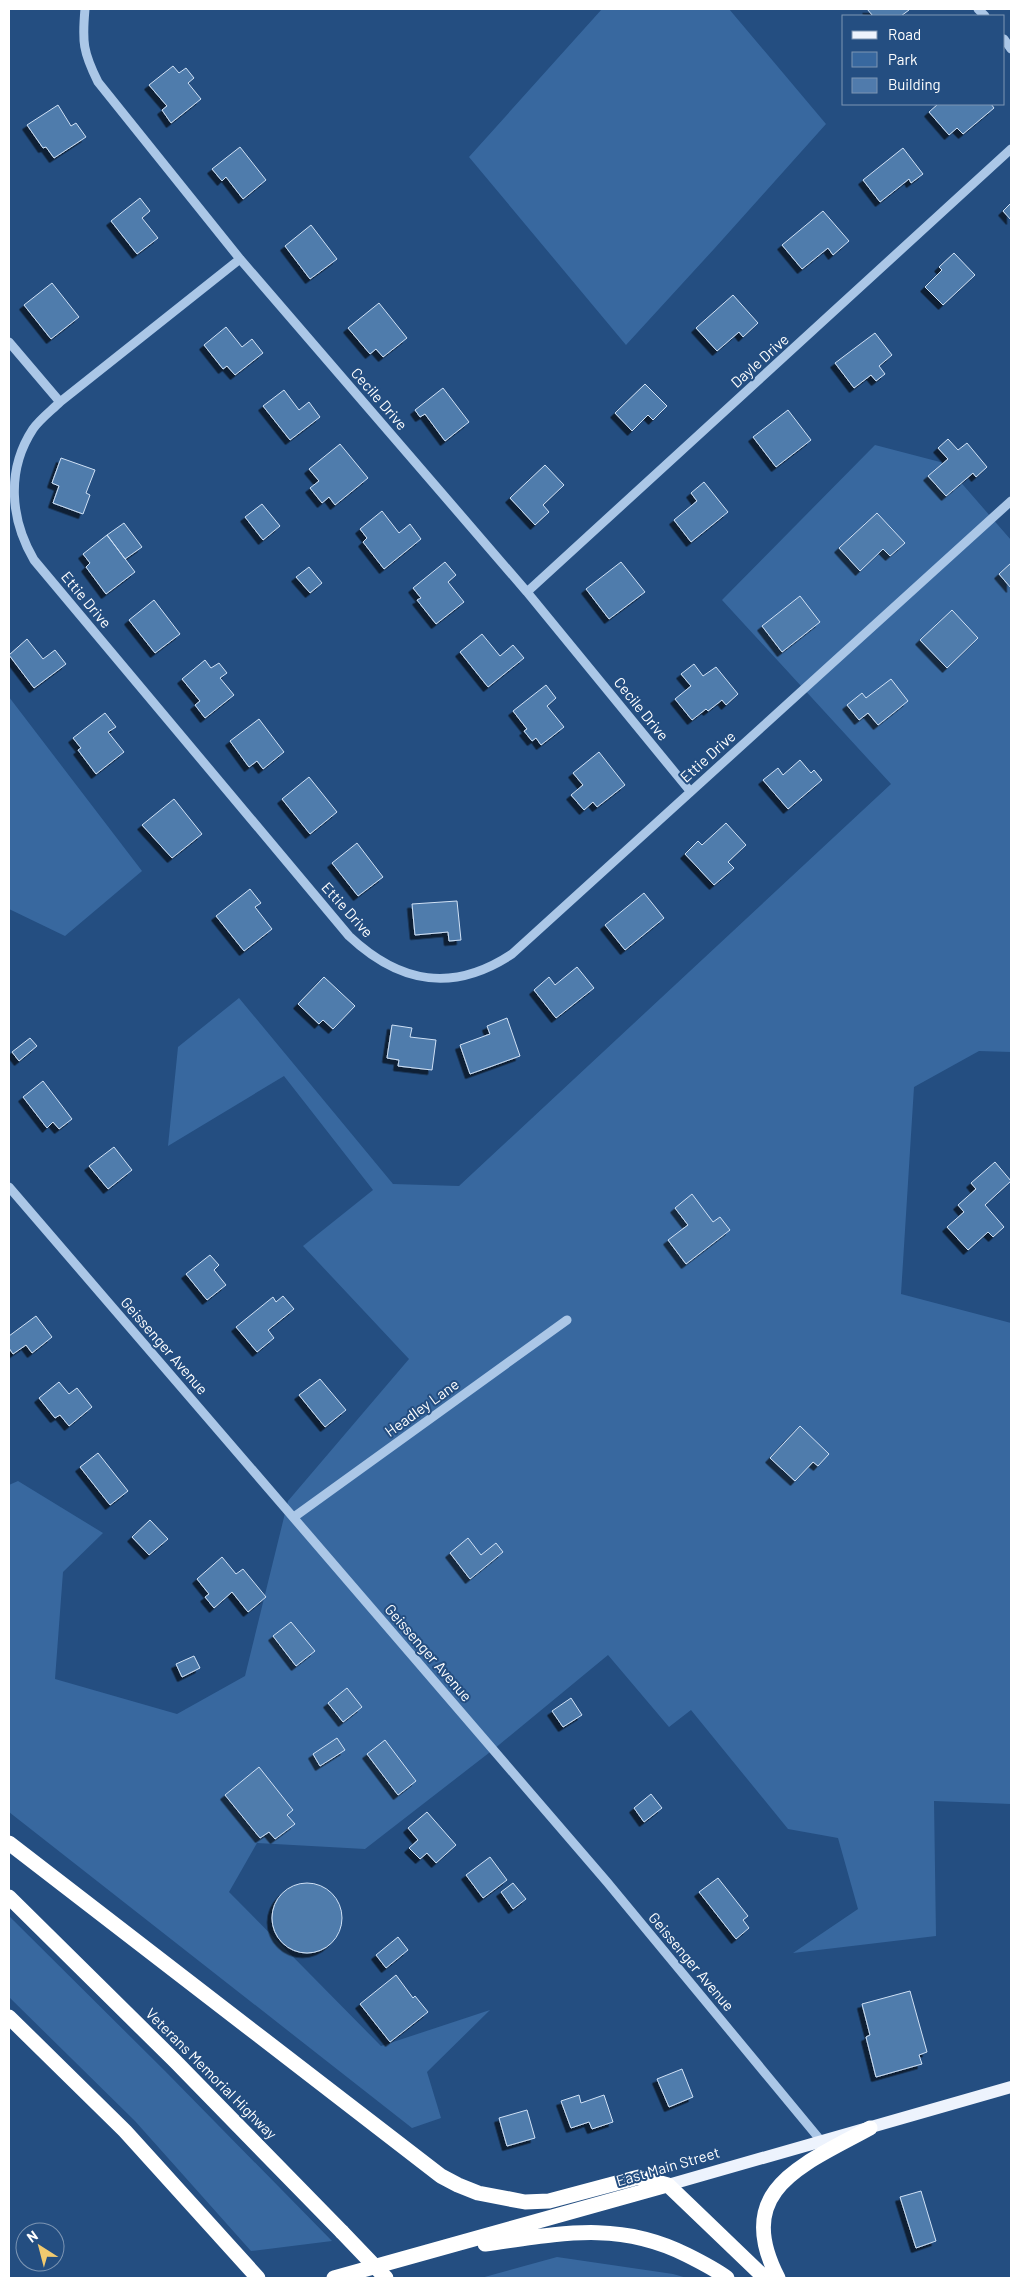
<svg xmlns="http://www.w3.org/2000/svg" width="1020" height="2287" viewBox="0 0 1020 2287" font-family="Barlow,sans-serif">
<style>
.green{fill:#38689f}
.building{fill:#507bac;stroke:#cfe1f5;filter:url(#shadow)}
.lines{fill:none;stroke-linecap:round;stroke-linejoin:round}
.minor{stroke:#abc7e7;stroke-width:9}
.major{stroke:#edf3fd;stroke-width:12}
.highway{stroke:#fff;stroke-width:15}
.highway-bridge{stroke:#fff;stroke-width:15}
.labels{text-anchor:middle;stroke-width:4;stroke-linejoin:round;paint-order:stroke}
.street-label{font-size:15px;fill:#fff;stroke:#244e81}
</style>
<defs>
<filter id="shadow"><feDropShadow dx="-4.5" dy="4.5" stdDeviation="0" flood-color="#0009"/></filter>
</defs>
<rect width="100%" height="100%" fill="#244e81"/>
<path class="green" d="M 602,9 L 729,9 L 826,124 L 714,249 L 626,345 L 469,157 Z
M 875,445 L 944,463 L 1011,540 L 1011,1052 L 979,1051 L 914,1087 L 901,1294 L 1011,1323 L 1011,1804 L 934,1801 L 936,1936 L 793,1953 L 858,1909 L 838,1838 L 788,1829 L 691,1710 L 669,1727 L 608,1655 L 494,1749 L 365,1849 L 257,1843 L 229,1892 L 381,2046 L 490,2010 L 427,2072 L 441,2118 L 412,2128 L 9,1812 L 9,1485 L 18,1481 L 103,1533 L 63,1572 L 55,1679 L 177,1714 L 245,1676 L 288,1501 L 409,1359 L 303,1246 L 373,1190 L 284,1076 L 168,1146 L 178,1047 L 239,998 L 393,1184 L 459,1186 L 891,784 L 722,600 Z
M 9,697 L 142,871 L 65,936 L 9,909 Z
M 9,1916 L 165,2071 L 332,2241 L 251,2251 L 135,2121 L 9,1997 Z
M 557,2257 L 673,2274 L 687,2278 L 481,2278 Z"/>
<path class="building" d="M 867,9 L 908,9 L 909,10 L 901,16 L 873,16 Z
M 173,66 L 179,73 L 186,68 L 194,78 L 188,83 L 201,99 L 171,123 L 162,110 L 167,106 L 149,85 Z
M 938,104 L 991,104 L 994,108 L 963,134 L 957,128 L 949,135 L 929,112 Z
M 58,105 L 71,126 L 76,123 L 86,137 L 54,158 L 46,147 L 43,148 L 27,125 Z
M 240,147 L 266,180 L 243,199 L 226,177 L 222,181 L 212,169 Z
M 903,148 L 923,174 L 911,183 L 909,179 L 880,202 L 863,180 Z
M 140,198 L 150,211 L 142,218 L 158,238 L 137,254 L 111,221 Z
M 1011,203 L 1011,220 L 1003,211 Z
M 823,211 L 849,241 L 833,255 L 828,248 L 802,269 L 782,245 Z
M 311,225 L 337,259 L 310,279 L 285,246 Z
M 954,253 L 975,275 L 943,305 L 925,287 L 942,270 L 939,267 Z
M 52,283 L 79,317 L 51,339 L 24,305 Z
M 733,295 L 758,323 L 743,337 L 739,332 L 717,351 L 696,328 Z
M 379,303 L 407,338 L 383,357 L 376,349 L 370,354 L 348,328 Z
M 226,327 L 242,347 L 252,339 L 263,353 L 235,375 L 227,366 L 223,369 L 204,345 Z
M 875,333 L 892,355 L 879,366 L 885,374 L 876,381 L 871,375 L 854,388 L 835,363 Z
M 645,384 L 667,406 L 653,420 L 648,415 L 632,431 L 615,413 Z
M 443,388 L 469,422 L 445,441 L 425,414 L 420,417 L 415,410 Z
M 284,390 L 299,410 L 309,402 L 320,417 L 290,440 L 263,406 Z
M 788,410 L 811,440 L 776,467 L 753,437 Z
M 948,439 L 958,450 L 967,443 L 987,467 L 976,477 L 973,473 L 946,496 L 928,476 L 948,459 L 938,448 Z
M 340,444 L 368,478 L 335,505 L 329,497 L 322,503 L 310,488 L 319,481 L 309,469 Z
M 61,458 L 95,470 L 86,493 L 90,495 L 83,514 L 53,503 L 59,486 L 52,483 Z
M 545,465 L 564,485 L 543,505 L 549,512 L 535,525 L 510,498 Z
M 704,482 L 728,512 L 691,542 L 674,520 L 697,501 L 691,493 Z
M 262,504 L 280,526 L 263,540 L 245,517 Z
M 382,511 L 399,533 L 410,524 L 421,539 L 384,569 L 363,542 L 367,538 L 360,529 Z
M 877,513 L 905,543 L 890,556 L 883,549 L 860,571 L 839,548 Z
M 124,523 L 142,547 L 125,559 L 107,535 Z
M 107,535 L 135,572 L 106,594 L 86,567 L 90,563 L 83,554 Z
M 445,562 L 456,575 L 448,582 L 464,602 L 436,624 L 417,600 L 421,598 L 413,588 Z
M 621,562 L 645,592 L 609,619 L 586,589 Z
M 1011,563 L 1011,588 L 999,574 Z
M 309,567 L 322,583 L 310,593 L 296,577 Z
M 800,596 L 820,622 L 782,652 L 762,626 Z
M 154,600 L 180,634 L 155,653 L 129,620 Z
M 952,610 L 978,638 L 947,668 L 920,640 Z
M 482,634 L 500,656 L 513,645 L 524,658 L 488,687 L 460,652 Z
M 27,639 L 43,659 L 55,650 L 66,664 L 34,688 L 9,655 Z
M 205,660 L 211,668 L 219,663 L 227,673 L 220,678 L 234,695 L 205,718 L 195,705 L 200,701 L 182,679 Z
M 694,664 L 703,676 L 716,667 L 738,694 L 726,705 L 722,700 L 708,711 L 706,709 L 692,720 L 675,699 L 691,686 L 681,674 Z
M 891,679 L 908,701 L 878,725 L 868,713 L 859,720 L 847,705 L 862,693 L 866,698 Z
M 546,685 L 556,698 L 547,706 L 564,727 L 541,745 L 536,738 L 532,741 L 524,731 L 527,729 L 513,711 Z
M 105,713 L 116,727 L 108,732 L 124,752 L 96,774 L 78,750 L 81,748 L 73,738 Z
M 259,719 L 284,752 L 263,769 L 257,761 L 249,767 L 230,741 Z
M 599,752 L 625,785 L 597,807 L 593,802 L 584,810 L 571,795 L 583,785 L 573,773 Z
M 800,760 L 811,773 L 814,770 L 822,780 L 788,809 L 763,780 L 778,768 L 783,775 Z
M 309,777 L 337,812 L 310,834 L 282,799 Z
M 174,799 L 202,834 L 172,858 L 142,825 Z
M 726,823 L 746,845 L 728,862 L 734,868 L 714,885 L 685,854 L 698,841 L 702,845 Z
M 357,843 L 383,877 L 358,896 L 332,863 Z
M 250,889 L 261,903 L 255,907 L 272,929 L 244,951 L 216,916 Z
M 644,893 L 664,918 L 625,950 L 605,925 Z
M 457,901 L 461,940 L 449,941 L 448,932 L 415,935 L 412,904 Z
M 577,967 L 594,988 L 556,1018 L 534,990 L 549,977 L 555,985 Z
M 324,977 L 355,1006 L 333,1029 L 323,1020 L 319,1024 L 298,1004 Z
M 507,1018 L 520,1056 L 470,1074 L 460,1045 L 490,1034 L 487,1026 Z
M 392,1025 L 412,1028 L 410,1037 L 436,1040 L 432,1070 L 398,1066 L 399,1060 L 387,1058 Z
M 30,1038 L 37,1046 L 19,1061 L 12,1052 Z
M 43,1081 L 72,1119 L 59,1129 L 53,1122 L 47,1128 L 23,1097 Z
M 114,1147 L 132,1170 L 108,1189 L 89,1166 Z
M 995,1162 L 1011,1181 L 985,1205 L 1004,1227 L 993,1237 L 988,1232 L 968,1250 L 947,1227 L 964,1212 L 958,1205 L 976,1189 L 971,1183 Z
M 692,1194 L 713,1222 L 720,1217 L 730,1230 L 686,1264 L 668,1240 L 688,1225 L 675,1208 Z
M 210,1255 L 219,1265 L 214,1270 L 226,1285 L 207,1300 L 186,1274 Z
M 283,1296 L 294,1309 L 268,1330 L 274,1338 L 257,1352 L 236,1327 L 273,1297 L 276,1302 Z
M 36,1316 L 52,1337 L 32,1353 L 26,1345 L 13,1354 L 9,1348 L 9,1336 Z
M 320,1379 L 346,1410 L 325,1427 L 299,1395 Z
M 59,1382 L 69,1394 L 77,1388 L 92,1407 L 69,1426 L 60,1415 L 55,1418 L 39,1398 Z
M 800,1426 L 829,1454 L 818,1466 L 813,1462 L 795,1481 L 770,1458 Z
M 98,1453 L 128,1491 L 110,1505 L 80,1467 Z
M 150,1520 L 168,1539 L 149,1555 L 132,1537 Z
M 468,1538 L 481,1555 L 496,1543 L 503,1552 L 470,1579 L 450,1553 Z
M 222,1557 L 236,1574 L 243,1569 L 266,1597 L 248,1612 L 232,1592 L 214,1608 L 205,1597 L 209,1594 L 197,1579 Z
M 291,1622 L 315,1651 L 296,1666 L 273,1636 Z
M 194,1656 L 200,1668 L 182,1677 L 176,1664 Z
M 347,1688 L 362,1707 L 343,1722 L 328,1703 Z
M 571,1698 L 582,1715 L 563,1727 L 552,1711 Z
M 337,1738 L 345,1750 L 320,1766 L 313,1754 Z
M 385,1740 L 416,1781 L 398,1795 L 367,1754 Z
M 259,1767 L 293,1810 L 287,1815 L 295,1824 L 275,1839 L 269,1832 L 260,1838 L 225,1795 Z
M 651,1794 L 662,1808 L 644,1822 L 634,1808 Z
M 427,1812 L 456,1845 L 436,1863 L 427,1853 L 420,1859 L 409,1848 L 418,1840 L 408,1828 Z
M 490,1857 L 507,1880 L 483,1898 L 466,1875 Z
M 718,1878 L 748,1916 L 743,1920 L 749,1928 L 736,1939 L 699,1892 Z
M272 1918a35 35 0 1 1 70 0a35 35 0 1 1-70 0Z
M 513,1883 L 526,1899 L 513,1909 L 501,1892 Z
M 398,1937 L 408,1950 L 386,1968 L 376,1955 Z
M 396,1975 L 413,1998 L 415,1996 L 428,2012 L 390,2042 L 360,2004 Z
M 910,1991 L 927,2052 L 919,2055 L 922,2064 L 876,2077 L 866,2037 L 870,2035 L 862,2004 Z
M 682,2069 L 693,2097 L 669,2107 L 657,2079 Z
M 579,2095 L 581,2103 L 604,2095 L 613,2122 L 592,2129 L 589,2122 L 571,2128 L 561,2101 Z
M 527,2110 L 535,2138 L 507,2146 L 499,2118 Z
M 921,2191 L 936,2241 L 916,2248 L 900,2197 Z"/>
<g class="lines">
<path class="minor" d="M 85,9 C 82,42 83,52 98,82 L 240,259 L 527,592 L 690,791
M 978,9 L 985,16
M 1004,39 L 1011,49
M 240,259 L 60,402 C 52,410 40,419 33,429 C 6,470 10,519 34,560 L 349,936 C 400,984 453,993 512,954 L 1011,501
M 9,342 L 60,402
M 527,592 L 1011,149
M 9,1187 L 607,1882 L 822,2142
M 294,1517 L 567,1320"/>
<path class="major" d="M 668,2185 L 1011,2087"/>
<path class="highway" d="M 9,1843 L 441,2176 L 458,2185 L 478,2193 L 525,2202 L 549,2201 L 639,2177 L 668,2185 L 765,2278
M 9,1897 L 175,2061 L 342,2232
M 9,2017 L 125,2131 L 258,2278
M 485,2244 C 558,2234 618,2220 687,2255 C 701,2262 715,2269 727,2278
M 334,2278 L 667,2185
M 778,2278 C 732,2189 803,2165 870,2128"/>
<path class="highway-bridge" d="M 342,2232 L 386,2278"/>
</g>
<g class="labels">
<g class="street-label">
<text transform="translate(760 361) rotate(-42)" y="5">Dayle Drive</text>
<text transform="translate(379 399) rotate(49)" y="5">Cecile Drive</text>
<text transform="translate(86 600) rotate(50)" y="5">Ettie Drive</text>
<text transform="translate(641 709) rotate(51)" y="5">Cecile Drive</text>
<text transform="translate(708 757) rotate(-42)" y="5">Ettie Drive</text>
<text transform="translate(347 910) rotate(48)" y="5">Ettie Drive</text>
<text transform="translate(164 1346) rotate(49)" y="5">Geissenger Avenue</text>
<text transform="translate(422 1408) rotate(-36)" y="5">Headley Lane</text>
<text transform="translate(428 1653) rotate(49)" y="5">Geissenger Avenue</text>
<text transform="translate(691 1962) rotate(50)" y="5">Geissenger Avenue</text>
<text transform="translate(211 2074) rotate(45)" y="5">Veterans Memorial Highway</text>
<text transform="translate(668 2167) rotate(-16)" y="5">East Main Street</text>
</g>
</g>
<rect width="1020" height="2287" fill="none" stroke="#ffffff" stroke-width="20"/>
<rect x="842" y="15" width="162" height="90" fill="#244e81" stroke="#7c95b3"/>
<rect x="852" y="31" width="25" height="8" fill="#edf3fd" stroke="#7c95b3"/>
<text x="888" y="40" font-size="15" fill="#ffffff">Road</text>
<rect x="852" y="52" width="25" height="15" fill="#38689f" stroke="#7c95b3"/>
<text x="888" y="65" font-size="15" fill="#ffffff">Park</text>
<rect x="852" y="78" width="25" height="15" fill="#507bac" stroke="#7c95b3"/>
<text x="888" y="90" font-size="15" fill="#ffffff">Building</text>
<g transform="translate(40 2247) rotate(324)"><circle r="24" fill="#244e81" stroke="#7c95b3"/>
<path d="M0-4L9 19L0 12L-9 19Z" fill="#f1ca6f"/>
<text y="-8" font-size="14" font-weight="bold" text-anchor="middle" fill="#ffffff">N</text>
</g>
</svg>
